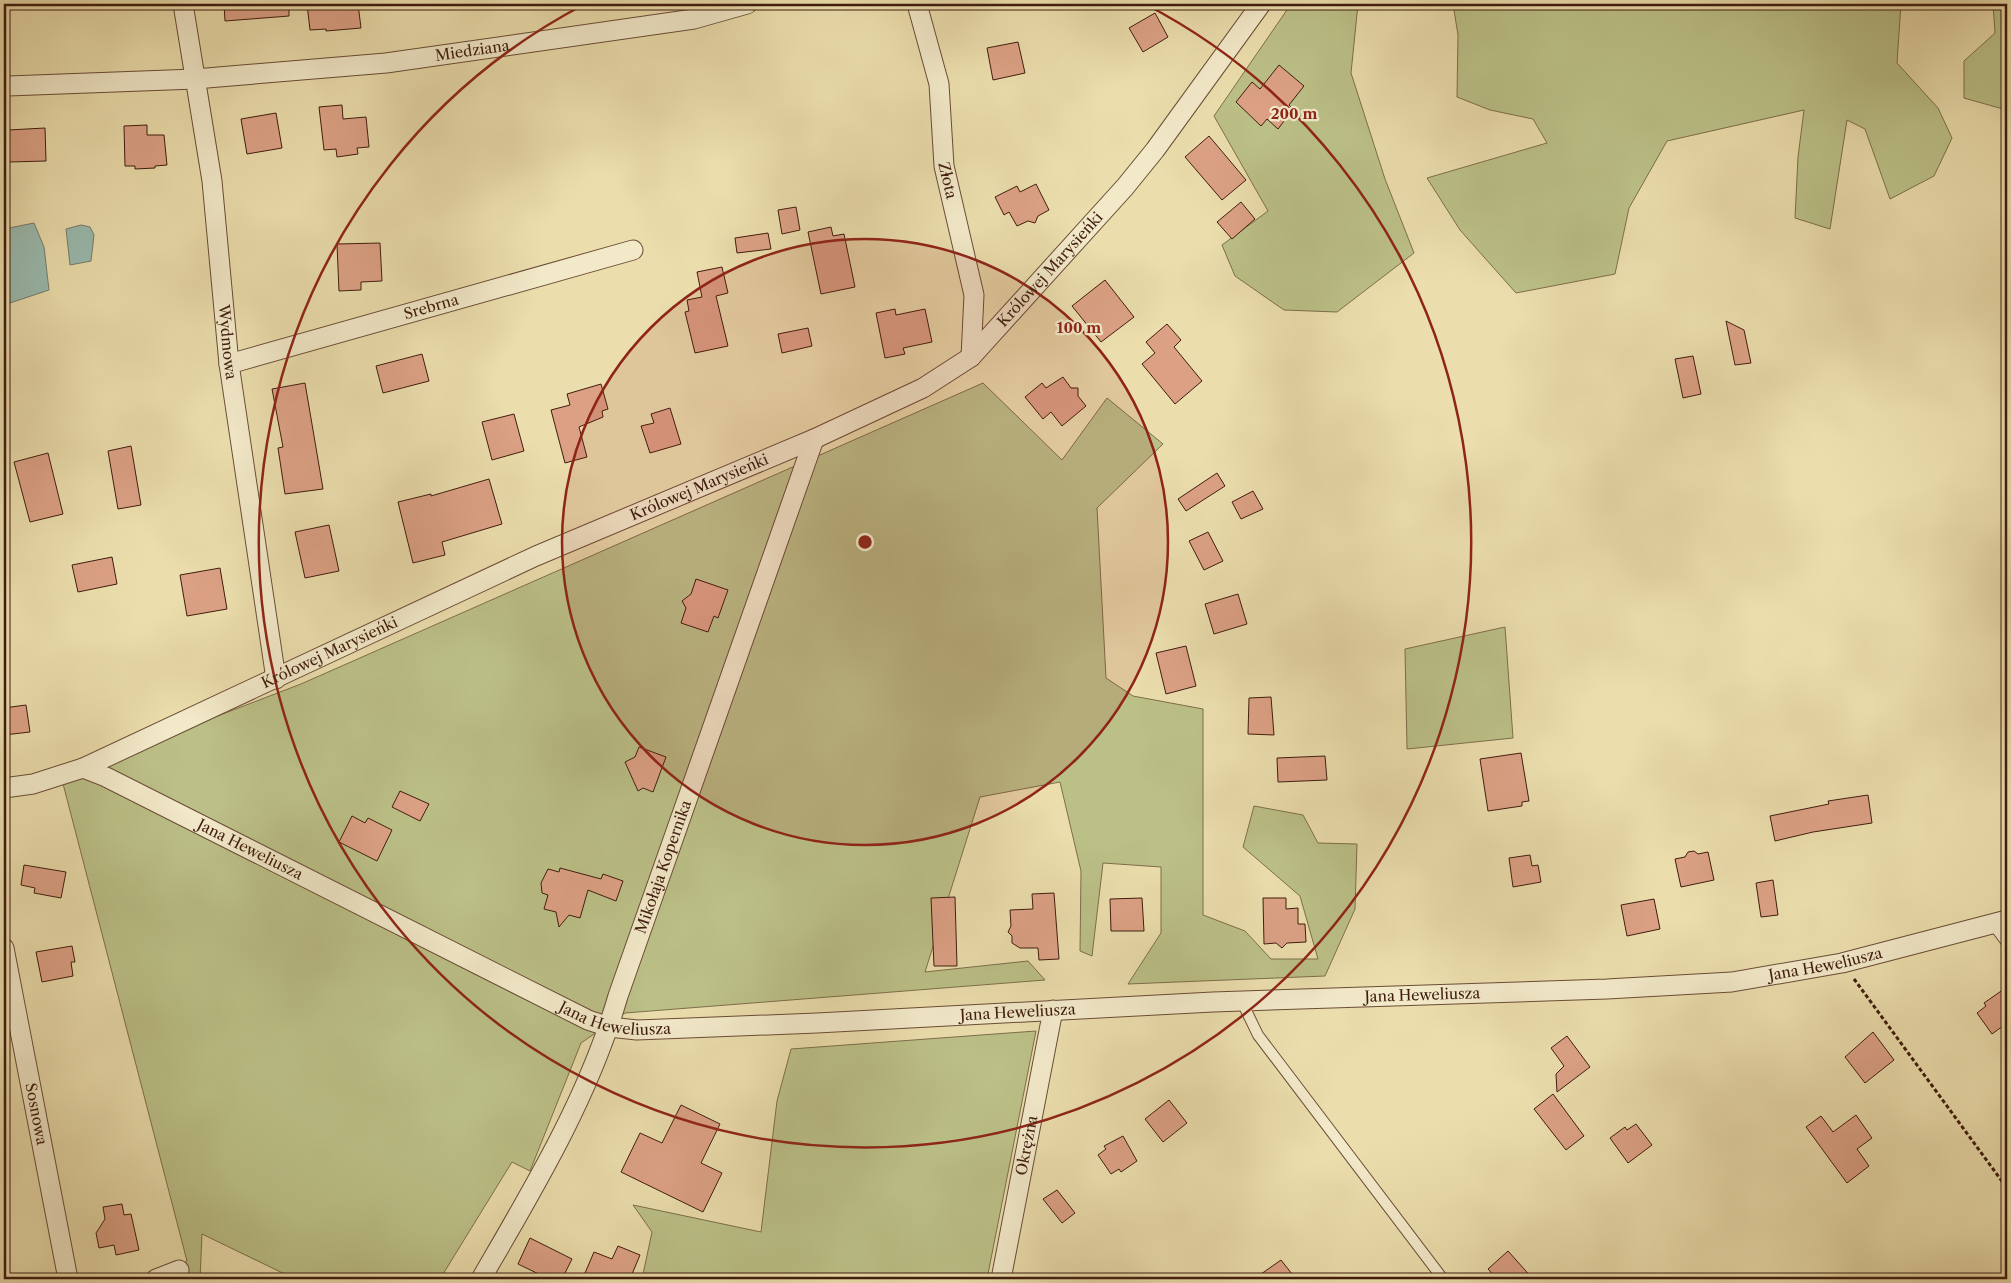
<svg xmlns="http://www.w3.org/2000/svg" width="2011" height="1283" viewBox="0 0 2011 1283" font-family="'Libre Caslon Text',serif">
<style>
.green{fill:#bbc087;stroke:#7d6e4a}
.water{fill:#99bbaf;stroke:#757b6f}
.building{fill:#dca185;stroke:#3f1c0e}
.lines{fill:none;stroke-linecap:round;stroke-linejoin:round}
.lane-casing{stroke:#6a4c36;stroke-width:12}
.street-casing{stroke:#6a4c36;stroke-width:21}
.path{stroke:#3f1c0e;stroke-width:3;stroke-dasharray:4 2.5;stroke-linecap:butt}
.lane{stroke:#f2e9c9;stroke-width:10}
.street{stroke:#f2e9c9;stroke-width:19}
.ring{fill:none;stroke:#8f2418;stroke-width:2.5}
.labels{text-anchor:middle;stroke-width:4.5;stroke-linejoin:round;paint-order:stroke}
.street-label{font-size:15px;fill:#3f1c0e;stroke:#f2e9c9}
.centre{fill:#8f2418;stroke:#f2e9c9;stroke-width:2.5}
.ring-label{font-size:15px;text-anchor:middle;font-weight:bold;fill:#8f2418;stroke:#f2e9c9;stroke-width:4.5;stroke-linejoin:round;paint-order:stroke}
</style>
<rect width="100%" height="100%" fill="#ebddac"/>
<filter id="stains"><feTurbulence type="fractalNoise" baseFrequency=".004" numOctaves="4"/><feColorMatrix values="0 0 0 0 .2 0 0 0 0 .09 0 0 0 0 .02 0 0 0 .5 -.17"/></filter>
<radialGradient id="worn" r=".72"><stop offset=".6" stop-color="#630" stop-opacity="0"/><stop offset="1" stop-color="#630" stop-opacity=".3"/></radialGradient>
<path class="green" d="M 1291,4 L 1358,4 L 1351,73 L 1385,179 L 1414,253 L 1337,312 L 1284,310 L 1235,276 L 1222,245 L 1268,211 L 1214,116 Z
M 1453,4 L 1901,4 L 1897,63 L 1938,108 L 1952,138 L 1934,176 L 1890,199 L 1865,129 L 1847,120 L 1830,229 L 1795,218 L 1798,157 L 1804,110 L 1667,141 L 1629,208 L 1615,274 L 1516,293 L 1460,230 L 1427,178 L 1547,143 L 1533,119 L 1490,110 L 1457,97 L 1458,35 Z
M 1993,4 L 2007,4 L 2007,97 L 2003,109 L 1964,98 L 1964,61 L 1995,33 Z
M 983,383 L 1062,460 L 1107,398 L 1163,444 L 1097,508 L 1106,678 L 1133,696 L 1203,709 L 1203,915 L 1245,931 L 1271,959 L 1318,959 L 1300,896 L 1243,847 L 1254,806 L 1303,815 L 1318,843 L 1357,844 L 1355,909 L 1325,976 L 1128,984 L 1161,933 L 1161,867 L 1103,863 L 1092,956 L 1080,951 L 1081,871 L 1060,782 L 980,797 L 925,972 L 1028,961 L 1045,980 L 625,1013 L 581,1043 L 530,1171 L 512,1162 L 440,1279 L 295,1279 L 202,1234 L 200,1279 L 151,1279 L 187,1261 L 61,776 L 301,684 Z
M 1505,627 L 1513,738 L 1407,749 L 1405,649 Z
M 1036,1031 L 987,1279 L 642,1279 L 652,1232 L 633,1205 L 761,1232 L 777,1101 L 791,1049 Z"/>
<path class="water" d="M 34,223 L 44,247 L 49,290 L 4,305 L 4,229 Z
M 81,225 L 90,227 L 94,235 L 91,261 L 70,265 L 66,229 Z"/>
<path class="building" d="M 224,4 L 289,4 L 289,16 L 225,21 Z
M 307,4 L 358,4 L 361,28 L 326,31 L 326,29 L 310,30 Z
M 1155,13 L 1168,37 L 1143,52 L 1129,28 Z
M 1018,42 L 1025,73 L 993,80 L 987,48 Z
M 1279,65 L 1304,86 L 1289,105 L 1293,109 L 1278,129 L 1267,119 L 1261,126 L 1236,102 L 1252,82 L 1260,89 Z
M 342,105 L 343,119 L 366,117 L 369,147 L 357,148 L 358,154 L 337,157 L 336,149 L 324,150 L 319,107 Z
M 276,113 L 282,148 L 247,154 L 241,119 Z
M 147,125 L 147,135 L 164,135 L 167,165 L 155,166 L 155,168 L 135,169 L 135,166 L 125,166 L 124,126 Z
M 45,128 L 46,161 L 9,162 L 8,130 Z
M 1209,136 L 1246,180 L 1222,200 L 1185,157 Z
M 1036,184 L 1049,210 L 1038,216 L 1035,223 L 1028,221 L 1017,226 L 1009,212 L 1004,215 L 995,197 L 1017,186 L 1020,192 Z
M 1241,202 L 1255,219 L 1232,239 L 1217,222 Z
M 796,207 L 800,230 L 782,234 L 778,210 Z
M 831,227 L 833,236 L 844,234 L 855,287 L 821,294 L 808,232 Z
M 768,233 L 771,249 L 737,253 L 735,238 Z
M 380,243 L 382,281 L 361,282 L 361,290 L 339,291 L 337,244 Z
M 722,267 L 728,293 L 716,296 L 728,346 L 695,353 L 685,312 L 689,311 L 687,300 L 702,297 L 697,272 Z
M 1105,280 L 1134,317 L 1101,342 L 1072,306 Z
M 895,309 L 896,315 L 925,309 L 932,342 L 903,348 L 905,354 L 885,358 L 876,313 Z
M 1726,321 L 1744,330 L 1751,363 L 1735,365 Z
M 1167,324 L 1181,340 L 1174,347 L 1202,381 L 1175,404 L 1142,364 L 1155,353 L 1146,342 Z
M 808,328 L 812,346 L 782,353 L 778,334 Z
M 422,354 L 429,381 L 383,393 L 376,366 Z
M 1693,356 L 1701,394 L 1683,398 L 1675,359 Z
M 1063,377 L 1071,388 L 1078,388 L 1078,396 L 1086,406 L 1062,426 L 1051,412 L 1043,419 L 1025,397 L 1042,383 L 1046,388 Z
M 305,383 L 323,489 L 285,494 L 278,448 L 283,447 L 272,389 Z
M 601,384 L 608,409 L 602,411 L 603,417 L 579,427 L 587,457 L 565,463 L 551,410 L 570,405 L 567,394 Z
M 670,408 L 681,444 L 650,453 L 641,426 L 654,423 L 651,414 Z
M 514,414 L 524,451 L 492,460 L 482,422 Z
M 131,446 L 141,505 L 118,509 L 108,451 Z
M 48,453 L 63,514 L 30,522 L 14,462 Z
M 1217,473 L 1225,486 L 1186,511 L 1178,499 Z
M 489,479 L 502,524 L 442,542 L 445,555 L 413,563 L 398,502 L 431,494 L 431,496 Z
M 1253,491 L 1263,509 L 1241,519 L 1232,502 Z
M 329,525 L 339,571 L 305,578 L 295,532 Z
M 1208,532 L 1223,561 L 1204,570 L 1189,541 Z
M 112,557 L 117,584 L 78,592 L 72,565 Z
M 220,568 L 227,609 L 187,616 L 180,575 Z
M 696,579 L 728,590 L 718,618 L 714,616 L 708,632 L 681,623 L 686,608 L 682,601 L 691,594 Z
M 1238,594 L 1247,624 L 1214,634 L 1205,604 Z
M 1186,646 L 1196,686 L 1166,694 L 1156,653 Z
M 1271,697 L 1274,735 L 1248,734 L 1249,698 Z
M 26,705 L 30,732 L 4,735 L 4,708 Z
M 639,747 L 666,757 L 653,792 L 643,788 L 638,791 L 625,762 L 635,757 Z
M 1521,753 L 1529,801 L 1522,802 L 1522,806 L 1488,811 L 1480,759 Z
M 1325,756 L 1327,780 L 1278,782 L 1277,758 Z
M 400,791 L 429,804 L 420,821 L 392,807 Z
M 1868,795 L 1872,823 L 1813,832 L 1775,841 L 1770,816 L 1829,804 L 1828,801 Z
M 352,816 L 365,823 L 368,818 L 392,830 L 377,861 L 339,842 Z
M 1694,851 L 1698,854 L 1708,852 L 1714,880 L 1681,887 L 1675,859 L 1685,857 L 1688,852 Z
M 1530,855 L 1532,866 L 1538,865 L 1541,882 L 1513,887 L 1509,858 Z
M 24,865 L 66,872 L 61,898 L 34,893 L 35,888 L 21,885 Z
M 560,868 L 601,879 L 603,874 L 623,881 L 616,901 L 588,890 L 580,918 L 569,915 L 559,927 L 556,912 L 544,909 L 548,895 L 542,893 L 541,883 L 548,869 L 559,872 Z
M 1773,880 L 1778,915 L 1761,917 L 1756,883 Z
M 1054,893 L 1059,959 L 1039,960 L 1038,948 L 1020,948 L 1012,943 L 1012,936 L 1008,932 L 1011,926 L 1010,910 L 1033,909 L 1032,894 Z
M 955,897 L 957,966 L 934,966 L 931,898 Z
M 1142,898 L 1144,931 L 1111,931 L 1110,899 Z
M 1263,898 L 1286,898 L 1286,909 L 1298,908 L 1298,924 L 1305,924 L 1306,942 L 1287,943 L 1282,948 L 1276,943 L 1264,944 Z
M 1654,899 L 1660,929 L 1627,936 L 1621,905 Z
M 72,946 L 75,962 L 71,962 L 73,976 L 42,982 L 36,952 Z
M 2007,987 L 2007,1023 L 1992,1034 L 1977,1013 L 1986,1006 L 1984,1003 Z
M 1873,1032 L 1894,1060 L 1865,1083 L 1845,1057 Z
M 1567,1036 L 1590,1067 L 1557,1092 L 1556,1074 L 1564,1066 L 1551,1048 Z
M 1553,1094 L 1584,1136 L 1566,1150 L 1534,1109 Z
M 1169,1100 L 1187,1123 L 1163,1142 L 1145,1119 Z
M 681,1105 L 720,1124 L 701,1163 L 722,1173 L 703,1212 L 621,1172 L 640,1133 L 662,1143 Z
M 1856,1115 L 1872,1138 L 1857,1149 L 1869,1166 L 1847,1183 L 1806,1127 L 1821,1116 L 1833,1132 Z
M 1636,1124 L 1652,1145 L 1628,1163 L 1610,1138 L 1625,1127 L 1627,1130 Z
M 1123,1136 L 1137,1161 L 1121,1172 L 1119,1169 L 1111,1174 L 1098,1155 L 1106,1149 L 1104,1146 Z
M 1057,1190 L 1075,1213 L 1062,1223 L 1043,1199 Z
M 122,1204 L 124,1215 L 131,1214 L 139,1250 L 116,1255 L 114,1245 L 99,1248 L 96,1233 L 105,1219 L 103,1207 Z
M 530,1238 L 572,1259 L 562,1279 L 549,1279 L 518,1264 Z
M 618,1246 L 640,1255 L 630,1279 L 601,1279 L 585,1273 L 594,1252 L 612,1259 Z
M 1508,1251 L 1533,1279 L 1497,1279 L 1488,1269 Z
M 1281,1260 L 1296,1279 L 1254,1279 Z"/>
<g class="lines">
<defs>
<path id="lane" d="M 1992,923 L 2007,943
M 1242,1002 L 1258,1035 L 1443,1279"/>
<g id="street">
<path id="s1" d="M 183,4 L 212,181 L 229,364 L 276,679"/>
<path id="s2" d="M 917,4 L 939,84 L 944,166 L 974,295 L 971,357"/>
<path id="s3" d="M 8,86 L 195,79 L 386,63 L 694,19 L 747,4"/>
<path id="s4" d="M 229,364 L 633,250"/>
<path id="s5" d="M 83,768 L 106,777 L 588,1020 L 609,1027 L 637,1030 L 817,1023 L 1213,1002 L 1607,989 L 1732,982 L 1842,963 L 2007,920"/>
<path id="s6" d="M 4,788 L 33,784 L 83,768 L 536,556 L 814,439 L 923,388 L 971,357 L 1125,187 L 1155,150 L 1261,4"/>
<path id="s7" d="M 4,948 L 68,1279"/>
<path d="M 156,1279 L 179,1270"/>
<path id="s8" d="M 481,1279 C 533,1189 589,1097 618,996 L 814,439"/>
<path id="s9" d="M 1001,1279 L 1053,1010"/>
</g>
</defs>
<use href="#lane" class="lane-casing"/>
<use href="#street" class="street-casing"/>
<path class="path" d="M 1854,979 L 2007,1188"/>
<use href="#lane" class="lane"/>
<use href="#street" class="street"/>
</g>
<circle cx="865" cy="542" r="303" fill="#8f2418" fill-opacity=".12"/>
<g class="ring">
<circle cx="865" cy="542" r="303"/>
<path d="M1145 4A606 606 0 1 1 585 4"/>
</g>
<g class="labels">
<g class="street-label">
<text dy="5" stroke="none"><textPath href="#s3" startOffset="466">Miedziana</textPath></text>
<text dy="5" stroke="none"><textPath href="#s2" startOffset="180">Złota</textPath></text>
<text dy="5" stroke="none"><textPath href="#s6" startOffset="1179">Królowej Marysieńki</textPath></text>
<text dy="5" stroke="none"><textPath href="#s4" startOffset="210">Srebrna</textPath></text>
<text dy="5" stroke="none"><textPath href="#s1" startOffset="341">Wydmowa</textPath></text>
<text dy="5" stroke="none"><textPath href="#s6" startOffset="759">Królowej Marysieńki</textPath></text>
<text dy="5" stroke="none"><textPath href="#s6" startOffset="354">Królowej Marysieńki</textPath></text>
<text dy="5" stroke="none"><textPath href="#s5" startOffset="186">Jana Heweliusza</textPath></text>
<text dy="5" stroke="none"><textPath href="#s8" startOffset="452">Mikołaja Kopernika</textPath></text>
<text dy="5" stroke="none"><textPath href="#s5" startOffset="1806">Jana Heweliusza</textPath></text>
<text dy="5" stroke="none"><textPath href="#s5" startOffset="1401">Jana Heweliusza</textPath></text>
<text dy="5" stroke="none"><textPath href="#s5" startOffset="996">Jana Heweliusza</textPath></text>
<text dy="5" stroke="none"><textPath href="#s5" startOffset="591">Jana Heweliusza</textPath></text>
<text dy="5" stroke="none"><textPath href="#s7" startOffset="169">Sosnowa</textPath></text>
<text dy="5" stroke="none"><textPath href="#s9" startOffset="136">Okrężna</textPath></text>
</g>
</g>
<circle cx="865" cy="542" r="8" class="centre"/>
<g class="ring-label">
<text x="1294" y="119">200 m</text>
<text x="1079" y="333">100 m</text>
</g>
<rect width="2011" height="1283" fill="none" stroke="#ebddac" stroke-width="20"/>
<rect x="5" y="5" width="2001" height="1273" fill="none" stroke="#3f1c0e" stroke-width="2.5"/>
<rect x="10" y="10" width="1991" height="1263" fill="none" stroke="#3f1c0e"/>
<rect width="100%" height="100%" filter="url(#stains)"/>
<rect width="100%" height="100%" fill="url(#worn)"/>
</svg>
